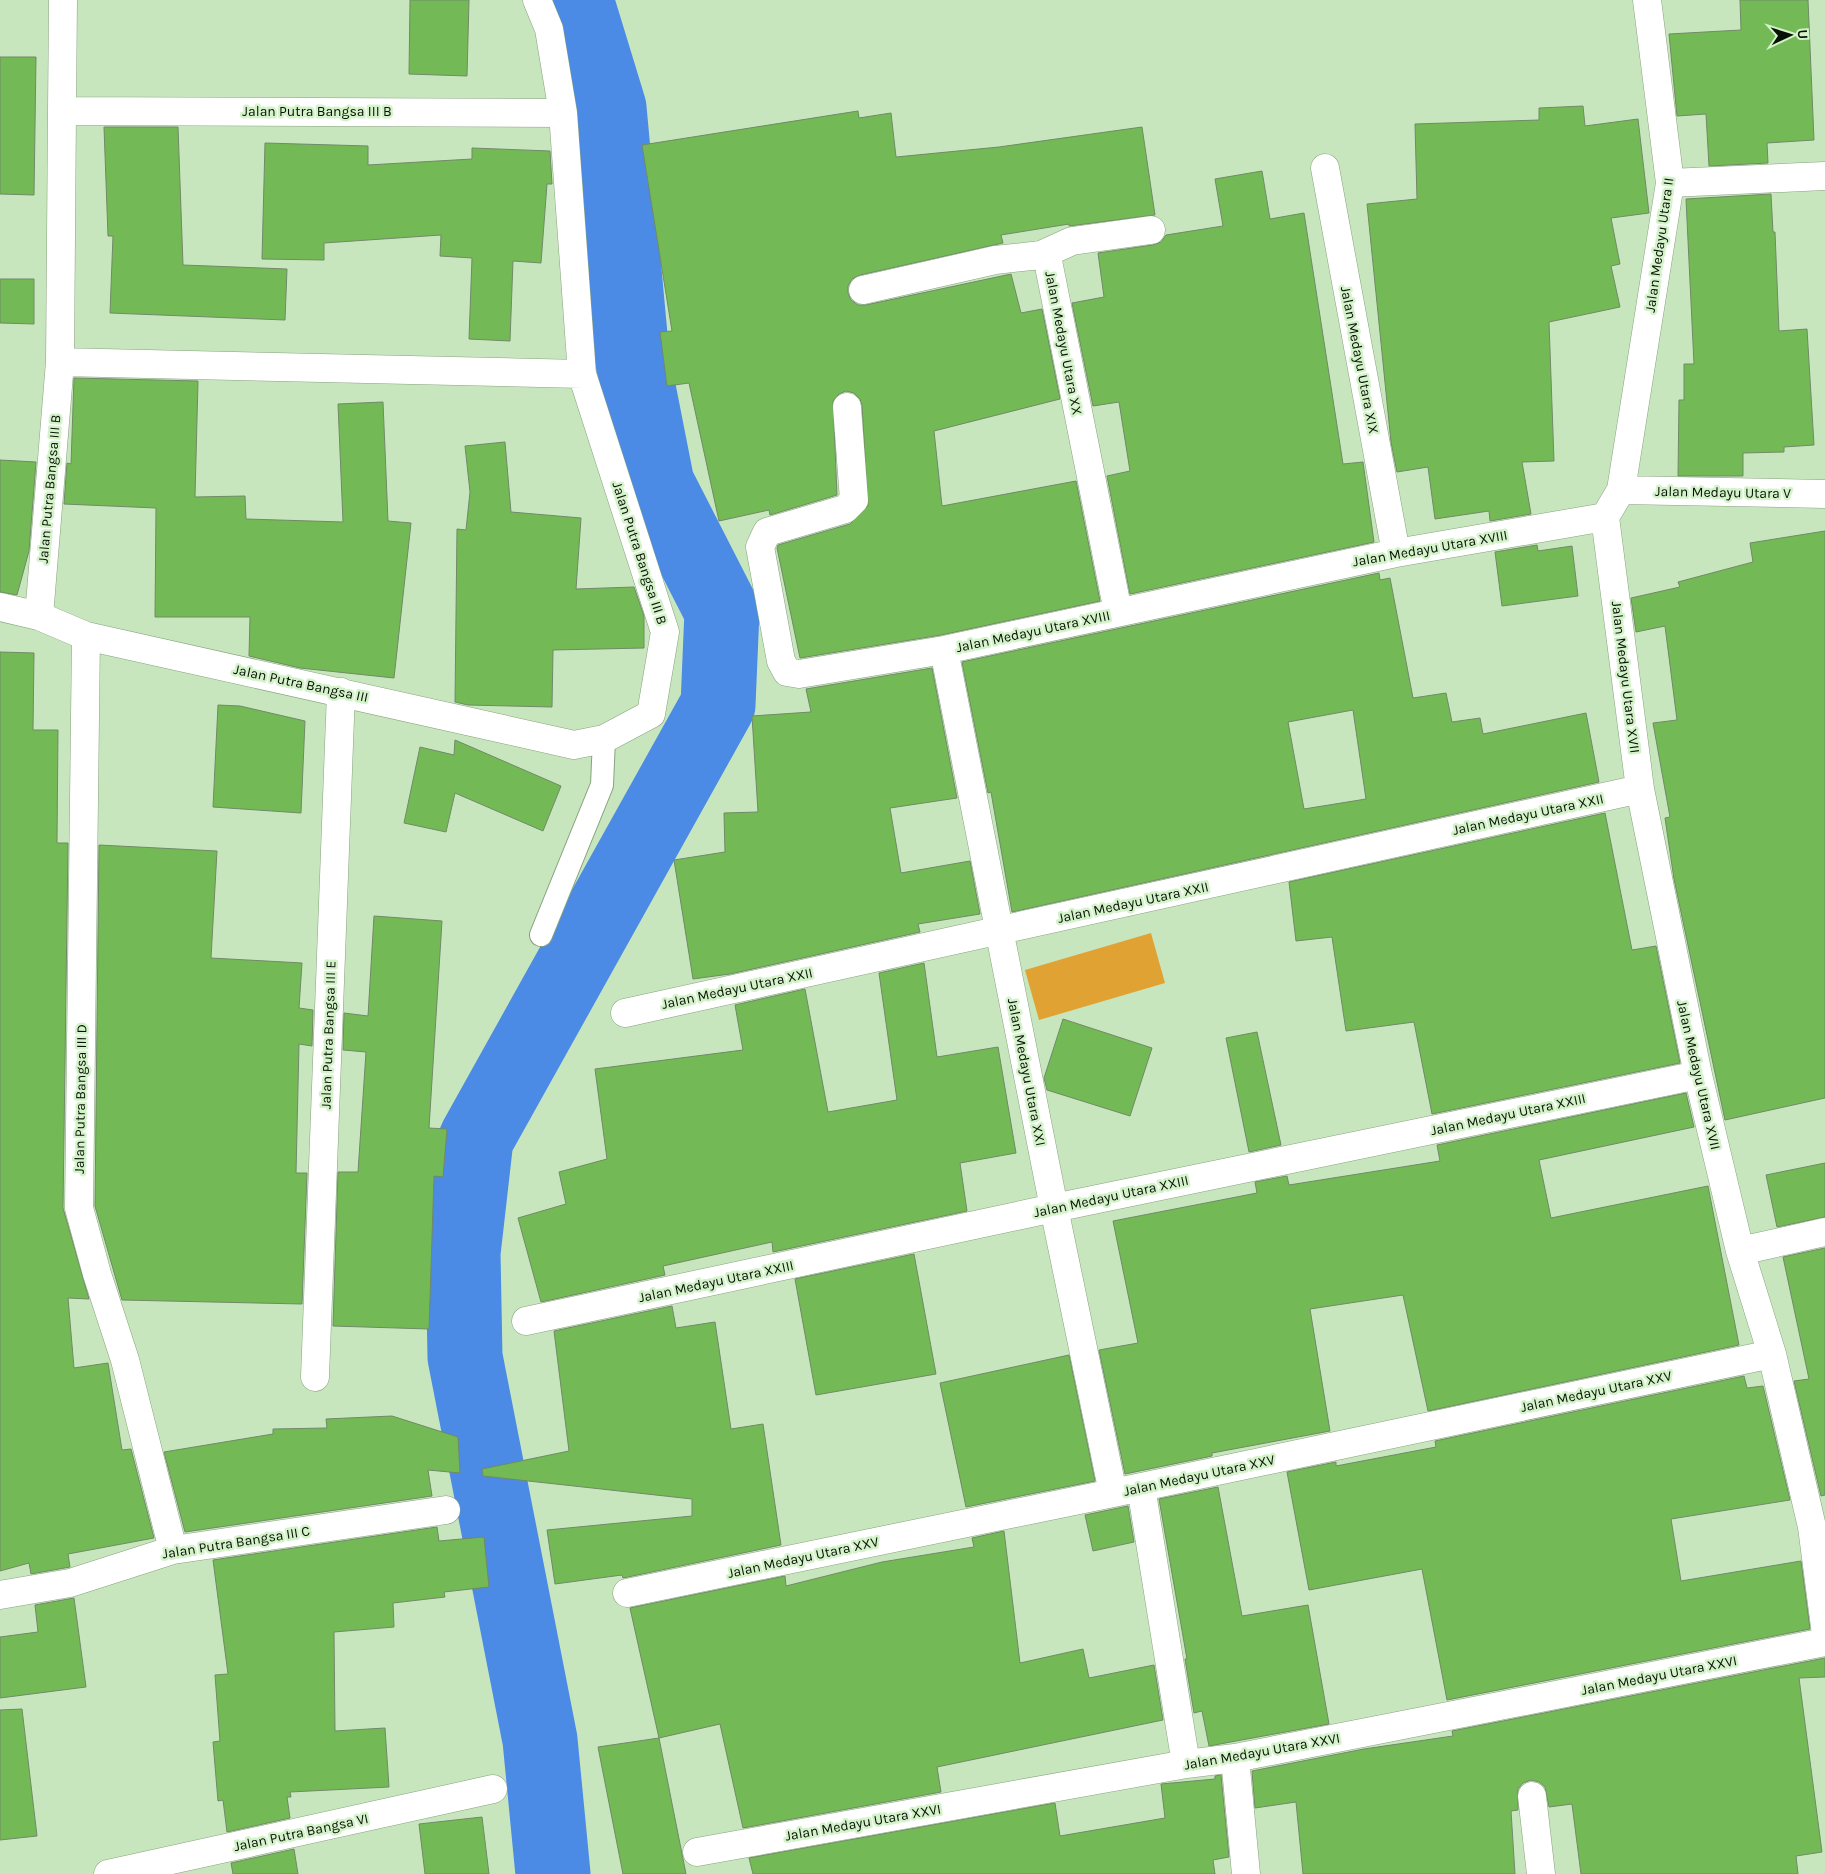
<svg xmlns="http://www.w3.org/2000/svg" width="1825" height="1874" viewBox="0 0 1825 1874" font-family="Karla,sans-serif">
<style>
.green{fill:#e0a233}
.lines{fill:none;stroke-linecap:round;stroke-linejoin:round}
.river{stroke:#4b8ae5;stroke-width:75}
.building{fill:#73ba56;stroke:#708a66;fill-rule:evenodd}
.lane-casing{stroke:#87a37d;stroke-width:24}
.street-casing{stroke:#87a37d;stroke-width:29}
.lane{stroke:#fff;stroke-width:22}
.street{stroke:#fff;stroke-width:28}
.labels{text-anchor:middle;stroke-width:5;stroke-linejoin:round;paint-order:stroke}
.street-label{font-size:14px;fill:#081105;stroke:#d5f3cb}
</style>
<rect width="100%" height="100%" fill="#c8e6be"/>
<path class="green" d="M 1151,933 L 1165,983 L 1039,1020 L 1025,970 Z"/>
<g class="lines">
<path class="river" d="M 553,1874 L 540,1740 L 465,1357 L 463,1253 L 476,1139 L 718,705 L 722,611 L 657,484 L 632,357 L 609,108 L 576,0"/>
</g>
<path class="building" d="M 410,0 L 469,0 L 467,76 L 409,74 Z
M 1740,0 L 1808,0 L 1814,140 L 1767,143 L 1768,163 L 1709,166 L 1706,114 L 1677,116 L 1669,34 L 1741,30 Z
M 0,57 L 36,57 L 34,195 L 0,194 Z
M 1583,106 L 1585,126 L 1638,119 L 1649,213 L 1611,218 L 1620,264 L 1611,266 L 1620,307 L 1549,322 L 1554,461 L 1522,462 L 1531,514 L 1490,521 L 1489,511 L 1435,519 L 1428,467 L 1397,472 L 1391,442 L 1367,204 L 1417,199 L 1415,124 L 1539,120 L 1539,108 Z
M 858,111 L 859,118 L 891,113 L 896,157 L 999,147 L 1142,127 L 1155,215 L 1069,226 L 1069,224 L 1001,235 L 1003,243 L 860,275 L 852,279 L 848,286 L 848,293 L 851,300 L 858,305 L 866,305 L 1011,274 L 1021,313 L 1042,309 L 1060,399 L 934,431 L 942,506 L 1076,481 L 1100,601 L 941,635 L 800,658 L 777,548 L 778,545 L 850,524 L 868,506 L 862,405 L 860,399 L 854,393 L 846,391 L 839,394 L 833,401 L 837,495 L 770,515 L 769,510 L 719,521 L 689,383 L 667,386 L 660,332 L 672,331 L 642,145 Z
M 104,127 L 178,127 L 183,265 L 287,269 L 285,320 L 110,313 L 113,236 L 108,236 Z
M 265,143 L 368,146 L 368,165 L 472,159 L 472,148 L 550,151 L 552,184 L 547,184 L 541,263 L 513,261 L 510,341 L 469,339 L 472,258 L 440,256 L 441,235 L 324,243 L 324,260 L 262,259 Z
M 1262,171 L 1270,219 L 1304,213 L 1343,464 L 1363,462 L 1374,542 L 1130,594 L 1107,476 L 1130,471 L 1119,402 L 1093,406 L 1072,303 L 1104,297 L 1098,253 L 1153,245 L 1161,242 L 1166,235 L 1223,226 L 1215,179 Z
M 1771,194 L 1773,232 L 1775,232 L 1779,331 L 1807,329 L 1814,445 L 1784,447 L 1784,452 L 1743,453 L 1743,476 L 1678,476 L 1679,400 L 1684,400 L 1684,364 L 1694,364 L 1686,199 Z
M 0,279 L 34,279 L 34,324 L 0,323 Z
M 74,378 L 198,381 L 195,497 L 245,496 L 246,519 L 343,522 L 338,404 L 383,402 L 388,521 L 411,523 L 394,678 L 300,668 L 249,656 L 250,617 L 155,617 L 156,508 L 64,504 L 67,463 L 71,464 Z
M 505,442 L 511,512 L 581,518 L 576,589 L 634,587 L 644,616 L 644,648 L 553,650 L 552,707 L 468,705 L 455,702 L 457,529 L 466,530 L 470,492 L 465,446 Z
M 0,460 L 36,462 L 29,551 L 17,595 L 0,592 Z
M 1825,531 L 1825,1098 L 1725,1120 L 1674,879 L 1665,818 L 1670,817 L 1653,723 L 1677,720 L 1665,626 L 1636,632 L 1631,598 L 1680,587 L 1678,582 L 1753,562 L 1750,543 Z
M 1537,545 L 1538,551 L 1572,546 L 1578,596 L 1502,606 L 1495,552 Z
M 1379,573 L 1380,580 L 1390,578 L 1413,698 L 1446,693 L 1452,722 L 1480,718 L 1483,734 L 1586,713 L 1599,782 L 1012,912 L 991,792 L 988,793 L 962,662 ZM 1353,710 L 1366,799 L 1304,809 L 1288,722 Z
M 0,652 L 34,653 L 33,730 L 58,730 L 57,843 L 68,843 L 63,1208 L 89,1299 L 68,1298 L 74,1368 L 108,1363 L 122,1450 L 131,1449 L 154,1538 L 68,1554 L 70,1567 L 31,1574 L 29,1563 L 0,1571 Z
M 932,668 L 957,798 L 890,808 L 901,873 L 970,861 L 980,914 L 918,924 L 920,932 L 730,974 L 693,979 L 674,860 L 725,852 L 724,813 L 758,812 L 752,716 L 811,712 L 806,689 Z
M 218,705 L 240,706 L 305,721 L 301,813 L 213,807 Z
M 455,740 L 561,786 L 543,831 L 455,793 L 446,832 L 404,823 L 420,747 L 454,755 Z
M 1605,813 L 1632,950 L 1656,946 L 1680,1063 L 1432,1114 L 1414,1022 L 1346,1031 L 1332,937 L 1296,941 L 1289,882 Z
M 99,845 L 217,851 L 211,958 L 302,963 L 299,1008 L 313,1010 L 312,1046 L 299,1044 L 296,1173 L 307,1173 L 302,1304 L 122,1300 L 95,1206 Z
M 374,916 L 442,921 L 429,1128 L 447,1129 L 443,1177 L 434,1176 L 429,1329 L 333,1326 L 338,1172 L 358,1172 L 366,1052 L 343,1050 L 344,1013 L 368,1016 Z
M 924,963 L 937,1057 L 998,1047 L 1016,1153 L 960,1163 L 967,1211 L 773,1252 L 772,1242 L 663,1266 L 665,1275 L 541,1302 L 518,1218 L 566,1204 L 559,1172 L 607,1159 L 595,1069 L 743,1050 L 735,1005 L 805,989 L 828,1112 L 897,1100 L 879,973 Z
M 1063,1019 L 1152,1048 L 1130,1116 L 1047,1090 L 1044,1078 Z
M 1257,1032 L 1281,1145 L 1249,1152 L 1226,1038 Z
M 1686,1093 L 1694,1127 L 1539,1160 L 1551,1218 L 1708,1186 L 1739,1345 L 1428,1411 L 1403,1295 L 1310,1309 L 1330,1431 L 1212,1453 L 1212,1456 L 1125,1474 L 1099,1350 L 1138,1343 L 1113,1221 L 1257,1193 L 1255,1182 L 1287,1176 L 1289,1185 L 1440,1161 L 1437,1145 Z
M 1825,1163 L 1825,1217 L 1777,1227 L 1766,1175 Z
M 1825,1248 L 1825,1495 L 1821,1496 L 1794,1381 L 1809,1379 L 1783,1257 Z
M 914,1254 L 936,1374 L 816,1395 L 795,1279 Z
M 672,1306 L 676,1328 L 715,1322 L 731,1429 L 763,1424 L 781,1545 L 623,1578 L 622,1575 L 555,1584 L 547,1530 L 692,1516 L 692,1499 L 483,1476 L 482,1469 L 569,1451 L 554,1331 Z
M 1069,1355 L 1095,1481 L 966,1507 L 940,1383 Z
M 1744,1376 L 1747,1388 L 1763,1386 L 1790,1500 L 1671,1519 L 1681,1581 L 1801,1561 L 1810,1629 L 1447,1700 L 1422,1569 L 1309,1590 L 1287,1472 L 1336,1462 L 1336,1466 L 1436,1447 L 1435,1441 Z
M 392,1416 L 458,1437 L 460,1473 L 428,1470 L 432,1496 L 185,1532 L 164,1452 L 273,1434 L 273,1429 L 327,1428 L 326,1419 Z
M 1218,1487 L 1242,1616 L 1308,1605 L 1329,1724 L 1209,1746 L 1202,1711 L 1194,1713 L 1185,1659 L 1187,1659 L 1159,1499 Z
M 1128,1506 L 1134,1542 L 1093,1551 L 1085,1515 Z
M 437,1527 L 439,1541 L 484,1537 L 489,1587 L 444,1592 L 445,1597 L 393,1603 L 394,1627 L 334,1632 L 335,1731 L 385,1728 L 389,1787 L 290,1792 L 291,1797 L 287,1797 L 290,1818 L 227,1832 L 223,1800 L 218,1801 L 213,1742 L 220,1741 L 215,1675 L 228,1674 L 213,1560 Z
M 1004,1531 L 1020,1663 L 1083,1649 L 1089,1678 L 1154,1665 L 1163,1720 L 937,1767 L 941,1792 L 743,1828 L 720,1724 L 659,1738 L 630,1608 L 785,1576 L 786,1586 L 882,1562 L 974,1547 L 972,1538 Z
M 74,1598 L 86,1687 L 0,1698 L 0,1637 L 38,1632 L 35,1605 Z
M 1825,1658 L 1825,1677 L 1799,1678 L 1822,1852 L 1796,1856 L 1798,1874 L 1581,1874 L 1572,1804 L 1549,1807 L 1545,1787 L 1539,1782 L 1531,1780 L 1523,1783 L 1518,1789 L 1518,1810 L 1511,1811 L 1515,1874 L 1303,1874 L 1296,1802 L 1255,1808 L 1252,1771 L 1364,1749 L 1453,1736 L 1452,1731 Z
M 22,1709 L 37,1836 L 0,1840 L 0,1710 Z
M 659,1738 L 686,1874 L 623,1874 L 598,1747 Z
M 1221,1775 L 1229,1857 L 1213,1860 L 1215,1874 L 753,1874 L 749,1858 L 1055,1803 L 1060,1836 L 1165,1818 L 1161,1784 L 1215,1779 L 1215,1776 Z
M 482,1817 L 489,1874 L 425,1874 L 419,1824 Z
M 294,1849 L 298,1874 L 233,1874 L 231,1863 Z"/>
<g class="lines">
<defs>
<path id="lane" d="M 541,935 L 602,785 L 604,739"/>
<path id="street" d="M 537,0 L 549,29 L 563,113
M 62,111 L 63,0
M 1325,168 L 1396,553
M 1670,183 L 1825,176
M 1041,255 L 1072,241 L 1151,230
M 863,290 L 995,260 L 1041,255 L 1048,261 L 1118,612
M 60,362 L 582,374
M 847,407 L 854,500 L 845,509 L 767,532 L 760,547 L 781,661 L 787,672 L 799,674 L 944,650 L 1396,553 L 1605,517
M 1621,490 L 1825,494
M 1605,517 L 1640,789 L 1698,1075 L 1740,1251 L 1772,1354 L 1812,1527 L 1825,1627
M 1605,517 L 1621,490 L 1670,183 L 1647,0
M 0,607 L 39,616 L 86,636 L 574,745 L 604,739 L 651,714 L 665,632 L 582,374 L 563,113 L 62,111 L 60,362 L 39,616
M 86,636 L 79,1208 L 97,1274 L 125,1360 L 173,1550
M 944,650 L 1054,1208 L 1113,1493
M 625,1013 L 1640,789
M 1740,1251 L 1825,1232
M 526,1321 L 1054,1208 L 1698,1075
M 315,1377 L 341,692
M 1141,1487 L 1186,1764
M 627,1593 L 1113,1493 L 1772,1354
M 0,1595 L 70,1583 L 173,1550 L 446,1510
M 1235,1758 L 1246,1874
M 1532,1796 L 1541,1874
M 697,1852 L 1186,1764 L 1235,1758 L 1825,1642
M 108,1874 L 493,1789"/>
</defs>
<use href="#lane" class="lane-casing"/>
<use href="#street" class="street-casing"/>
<use href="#lane" class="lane"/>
<use href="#street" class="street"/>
</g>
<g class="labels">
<g class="street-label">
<text x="317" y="116">Jalan Putra Bangsa III B</text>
<text transform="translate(1659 245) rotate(-82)" y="5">Jalan Medayu Utara II</text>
<text transform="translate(1064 343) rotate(79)" y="5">Jalan Medayu Utara XX</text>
<text transform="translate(1360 360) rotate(79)" y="5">Jalan Medayu Utara XIX</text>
<text transform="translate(49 489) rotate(-85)" y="5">Jalan Putra Bangsa III B</text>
<text transform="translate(1723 492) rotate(1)" y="5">Jalan Medayu Utara V</text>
<text transform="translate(1430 548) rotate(-10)" y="5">Jalan Medayu Utara XVIII</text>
<text transform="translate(640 553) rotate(72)" y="5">Jalan Putra Bangsa III B</text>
<text transform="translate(1033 631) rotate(-12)" y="5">Jalan Medayu Utara XVIII</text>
<text transform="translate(1626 677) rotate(83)" y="5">Jalan Medayu Utara XVII</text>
<text transform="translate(301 683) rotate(12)" y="5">Jalan Putra Bangsa III</text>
<text transform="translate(1528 814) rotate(-12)" y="5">Jalan Medayu Utara XXII</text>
<text transform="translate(1133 902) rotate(-12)" y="5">Jalan Medayu Utara XXII</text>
<text transform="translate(737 988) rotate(-12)" y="5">Jalan Medayu Utara XXII</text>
<text transform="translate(328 1035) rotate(-88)" y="5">Jalan Putra Bangsa III E</text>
<text transform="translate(1027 1072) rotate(79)" y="5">Jalan Medayu Utara XXI</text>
<text transform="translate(1699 1075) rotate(77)" y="5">Jalan Medayu Utara XVII</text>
<text transform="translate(80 1099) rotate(-89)" y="5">Jalan Putra Bangsa III D</text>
<text transform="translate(1508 1114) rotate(-12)" y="5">Jalan Medayu Utara XXIII</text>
<text transform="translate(1111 1196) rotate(-12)" y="5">Jalan Medayu Utara XXIII</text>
<text transform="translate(716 1281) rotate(-12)" y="5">Jalan Medayu Utara XXIII</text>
<text transform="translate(1596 1391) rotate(-12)" y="5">Jalan Medayu Utara XXV</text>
<text transform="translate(1199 1475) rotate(-12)" y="5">Jalan Medayu Utara XXV</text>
<text transform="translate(236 1542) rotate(-9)" y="5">Jalan Putra Bangsa III C</text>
<text transform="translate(803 1557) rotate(-12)" y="5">Jalan Medayu Utara XXV</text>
<text transform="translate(1659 1675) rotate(-11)" y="5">Jalan Medayu Utara XXVI</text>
<text transform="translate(1262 1751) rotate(-10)" y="5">Jalan Medayu Utara XXVI</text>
<text transform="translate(863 1822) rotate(-10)" y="5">Jalan Medayu Utara XXVI</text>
<text transform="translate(301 1832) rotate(-12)" y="5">Jalan Putra Bangsa VI</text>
</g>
</g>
<g transform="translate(1790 35) rotate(86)" stroke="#d5f3cb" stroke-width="4" paint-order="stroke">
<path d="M0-4L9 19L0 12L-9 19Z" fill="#081105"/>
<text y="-8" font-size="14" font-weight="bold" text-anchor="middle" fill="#081105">U</text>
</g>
</svg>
